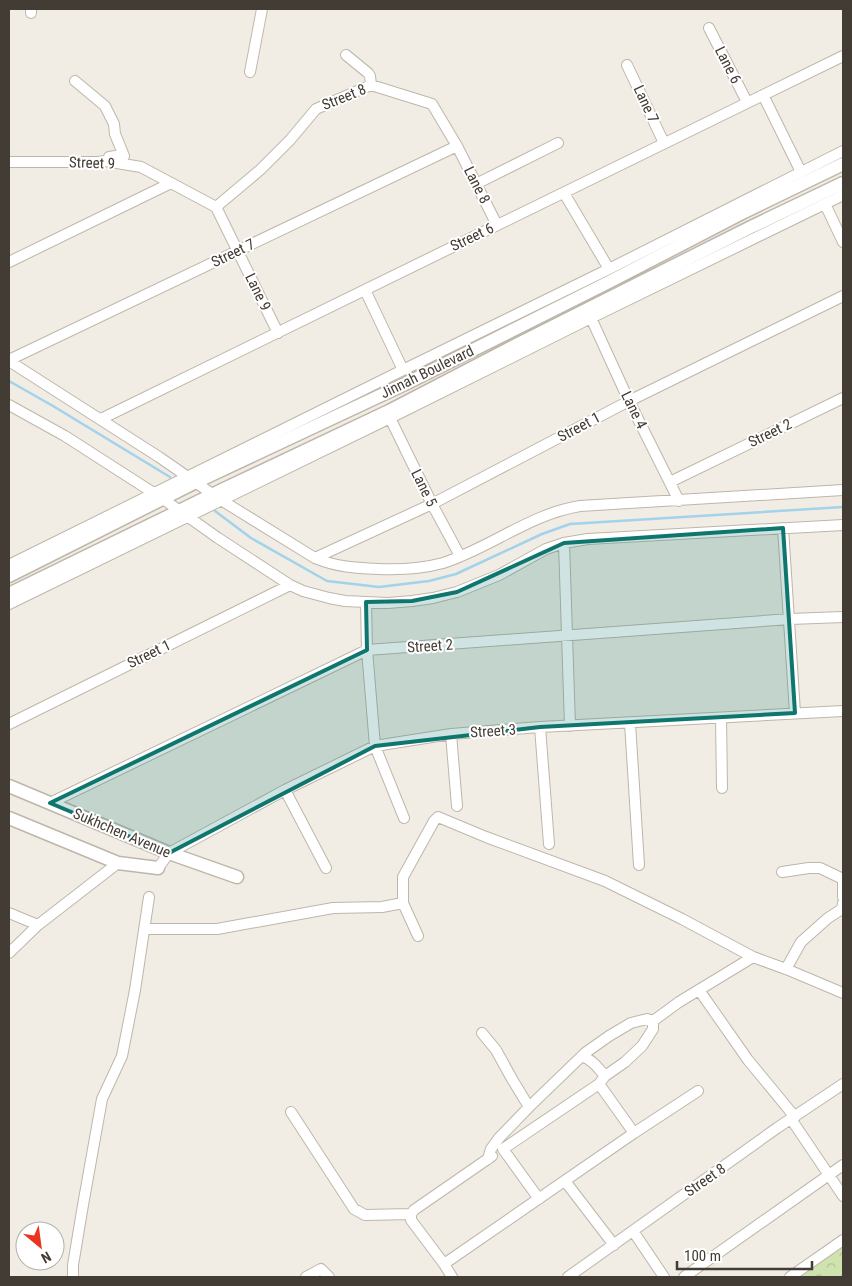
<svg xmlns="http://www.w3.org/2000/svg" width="852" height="1286" viewBox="0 0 852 1286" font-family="'Roboto Condensed',sans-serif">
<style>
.forest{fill:url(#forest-crowns)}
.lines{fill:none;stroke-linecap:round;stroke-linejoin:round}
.stream{stroke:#a3d2eb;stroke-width:2.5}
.minor-casing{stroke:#bfb6ab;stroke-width:12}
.tertiary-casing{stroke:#bfb6ab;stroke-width:15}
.minor{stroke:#fff;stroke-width:10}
.tertiary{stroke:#fff;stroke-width:12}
.marked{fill:#0f766e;fill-opacity:0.2;stroke:#0f766e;stroke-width:4;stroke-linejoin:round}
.labels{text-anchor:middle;stroke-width:4;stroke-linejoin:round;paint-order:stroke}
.street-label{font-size:15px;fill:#433c34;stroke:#fff}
</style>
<defs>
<pattern id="forest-crowns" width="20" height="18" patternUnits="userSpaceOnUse" patternTransform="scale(1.25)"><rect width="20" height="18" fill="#cfe3af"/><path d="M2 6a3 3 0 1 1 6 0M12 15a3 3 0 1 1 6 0" fill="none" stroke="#b3c497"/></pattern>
</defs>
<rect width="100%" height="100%" fill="#f1ece4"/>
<path class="forest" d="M 843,1239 L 843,1277 L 789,1277 Z"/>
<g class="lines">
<path class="stream" d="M 9,381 L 53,406 L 170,477
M 215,511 L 251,538 L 327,581 L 379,587 L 429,581 L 456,574 L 542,534 L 570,524 L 843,507"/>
<defs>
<path id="minor" d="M 31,9 L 31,13
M 709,28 L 747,102
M 346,55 L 368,73 L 370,76 L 371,85
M 627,65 L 664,143
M 250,72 L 262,9
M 75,81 L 105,106 L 114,124 L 115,134 L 124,156 L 121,157 L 116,156 L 109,157
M 763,95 L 801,172
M 9,162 L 98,162 L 105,161 L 141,167 L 216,207
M 476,184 L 558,143
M 564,193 L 609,269
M 825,204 L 843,242
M 9,262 L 171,183
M 365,290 L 403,370
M 591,318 L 629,401 L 679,501
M 278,333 L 216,207 L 260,170 L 290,140 L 316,109 L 371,85 L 432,104 L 457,146 L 497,225
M 9,360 L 457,146
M 9,361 L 159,457 L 221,500 L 315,558 C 336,567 356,568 378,569 C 401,570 421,569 443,563 C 490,548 530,514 580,506 L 843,490
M 9,405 L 65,436 L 163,499 L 218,538 L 290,585 L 303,591 L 329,598 L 345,601 L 388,603 L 412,601 L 433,598 L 457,592 L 499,575 L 546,549 L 564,543 L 588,539 L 843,525
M 390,418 L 432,504 L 460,556
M 101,419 L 843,56
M 670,482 L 843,398
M 783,528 L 795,713
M 564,543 L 570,726
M 315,558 L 432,504 L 629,401 L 843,296
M 9,565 L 403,370 L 609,269 L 843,151
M 366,602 L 367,650 L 375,746 L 404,818
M 9,604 L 390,418 L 591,318 L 843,195
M 721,718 L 722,788
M 630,723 L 639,865
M 9,724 L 290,585
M 540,727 L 549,844
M 451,734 L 457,806
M 285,790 L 326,868
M 50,803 L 367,650 L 790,619 L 843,617
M 158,868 L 169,853 L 285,790 L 375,746 L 451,734 L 540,727 L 843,711
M 782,872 L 809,868 L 820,868 L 843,879
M 843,879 L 843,897
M 9,913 L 38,925
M 145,929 L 217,929 L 333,908 L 382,907 L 403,903
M 418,936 L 403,903 L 403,877 L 434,821 L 438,817 L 486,837 L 605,881 L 682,919 L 753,957 L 786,969 L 843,993
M 9,953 L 38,925 L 118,863
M 786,969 L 801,942 L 828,918 L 842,909 L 843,903
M 699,990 L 748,1060 L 795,1117
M 653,1021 L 679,1002 L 753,957
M 482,1033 L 496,1050 L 512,1079 L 529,1107
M 582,1056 C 593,1060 598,1068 605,1076
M 291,1112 L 354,1209 L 365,1215 L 411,1214
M 791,1119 L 843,1196
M 488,1159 L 491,1149 L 499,1138 L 529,1107 L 585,1053 L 609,1036 L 631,1023 L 647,1019 L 653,1021 L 653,1029 L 642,1046 L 625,1062 L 605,1076 L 599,1084
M 565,1181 L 614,1245
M 539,1199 L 503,1149 L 599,1084 L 634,1133
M 633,1231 L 664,1277
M 444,1264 L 634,1133 L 698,1091
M 73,1277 L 73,1265 L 83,1205 L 102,1099 L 122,1056 L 135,990 L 149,897
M 306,1277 L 321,1269 L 329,1277
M 452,1277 L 444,1264 L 411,1220 L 411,1214 L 414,1210 L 492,1156
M 568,1277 L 777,1128 L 843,1084
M 684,1277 L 843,1165
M 790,1277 L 843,1240"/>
<path id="tertiary" d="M 9,576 L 196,482 L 405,384 L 609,282 L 744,212 L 843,164
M 9,594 L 222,490 L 389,411 L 518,344 L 751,227 L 843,183
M 9,786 L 169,853 L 237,877
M 9,818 L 118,863 L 158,868"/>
</defs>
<use href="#minor" class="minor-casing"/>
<use href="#tertiary" class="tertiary-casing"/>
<use href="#minor" class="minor"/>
<use href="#tertiary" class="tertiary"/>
</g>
<path class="marked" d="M 783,528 L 795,713 L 540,727 L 375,746 L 169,853 L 50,803 L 367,650 L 366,602 L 412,601 L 457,592 L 564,543 Z"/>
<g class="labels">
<g class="street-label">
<text transform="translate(728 65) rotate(63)" y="5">Lane 6</text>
<text transform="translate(344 97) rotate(-22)" y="5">Street 8</text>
<text transform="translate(646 104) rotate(65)" y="5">Lane 7</text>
<text transform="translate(92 163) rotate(2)" y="5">Street 9</text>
<text transform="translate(477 185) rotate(63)" y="5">Lane 8</text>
<text transform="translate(472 237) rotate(-26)" y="5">Street 6</text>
<text transform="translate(233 253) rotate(-26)" y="5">Street 7</text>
<text transform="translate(258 292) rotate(64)" y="5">Lane 9</text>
<text transform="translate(427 372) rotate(-26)" y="5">Jinnah Boulevard</text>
<text transform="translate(634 410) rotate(64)" y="5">Lane 4</text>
<text transform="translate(579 427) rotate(-28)" y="5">Street 1</text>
<text transform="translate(770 433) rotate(-26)" y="5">Street 2</text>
<text transform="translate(424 488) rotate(64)" y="5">Lane 5</text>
<text transform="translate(430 646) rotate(-4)" y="5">Street 2</text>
<text transform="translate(149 654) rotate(-26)" y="5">Street 1</text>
<text transform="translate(493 731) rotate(-4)" y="5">Street 3</text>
<text transform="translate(122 833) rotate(23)" y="5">Sukhchen Avenue</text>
<text transform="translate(705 1180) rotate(-35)" y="5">Street 8</text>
</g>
</g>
<rect width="852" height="1286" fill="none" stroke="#433c34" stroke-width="20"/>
<g transform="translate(40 1246) rotate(151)"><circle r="24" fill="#ffffff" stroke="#b4b1ae"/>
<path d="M0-4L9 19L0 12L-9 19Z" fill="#ec3320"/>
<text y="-8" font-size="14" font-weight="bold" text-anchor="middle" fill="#433c34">N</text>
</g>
<path d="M677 1261v8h135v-8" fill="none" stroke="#433c34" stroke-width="2.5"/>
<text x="684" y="1261" font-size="15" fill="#433c34" stroke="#ffffff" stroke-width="4" paint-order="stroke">100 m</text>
</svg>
